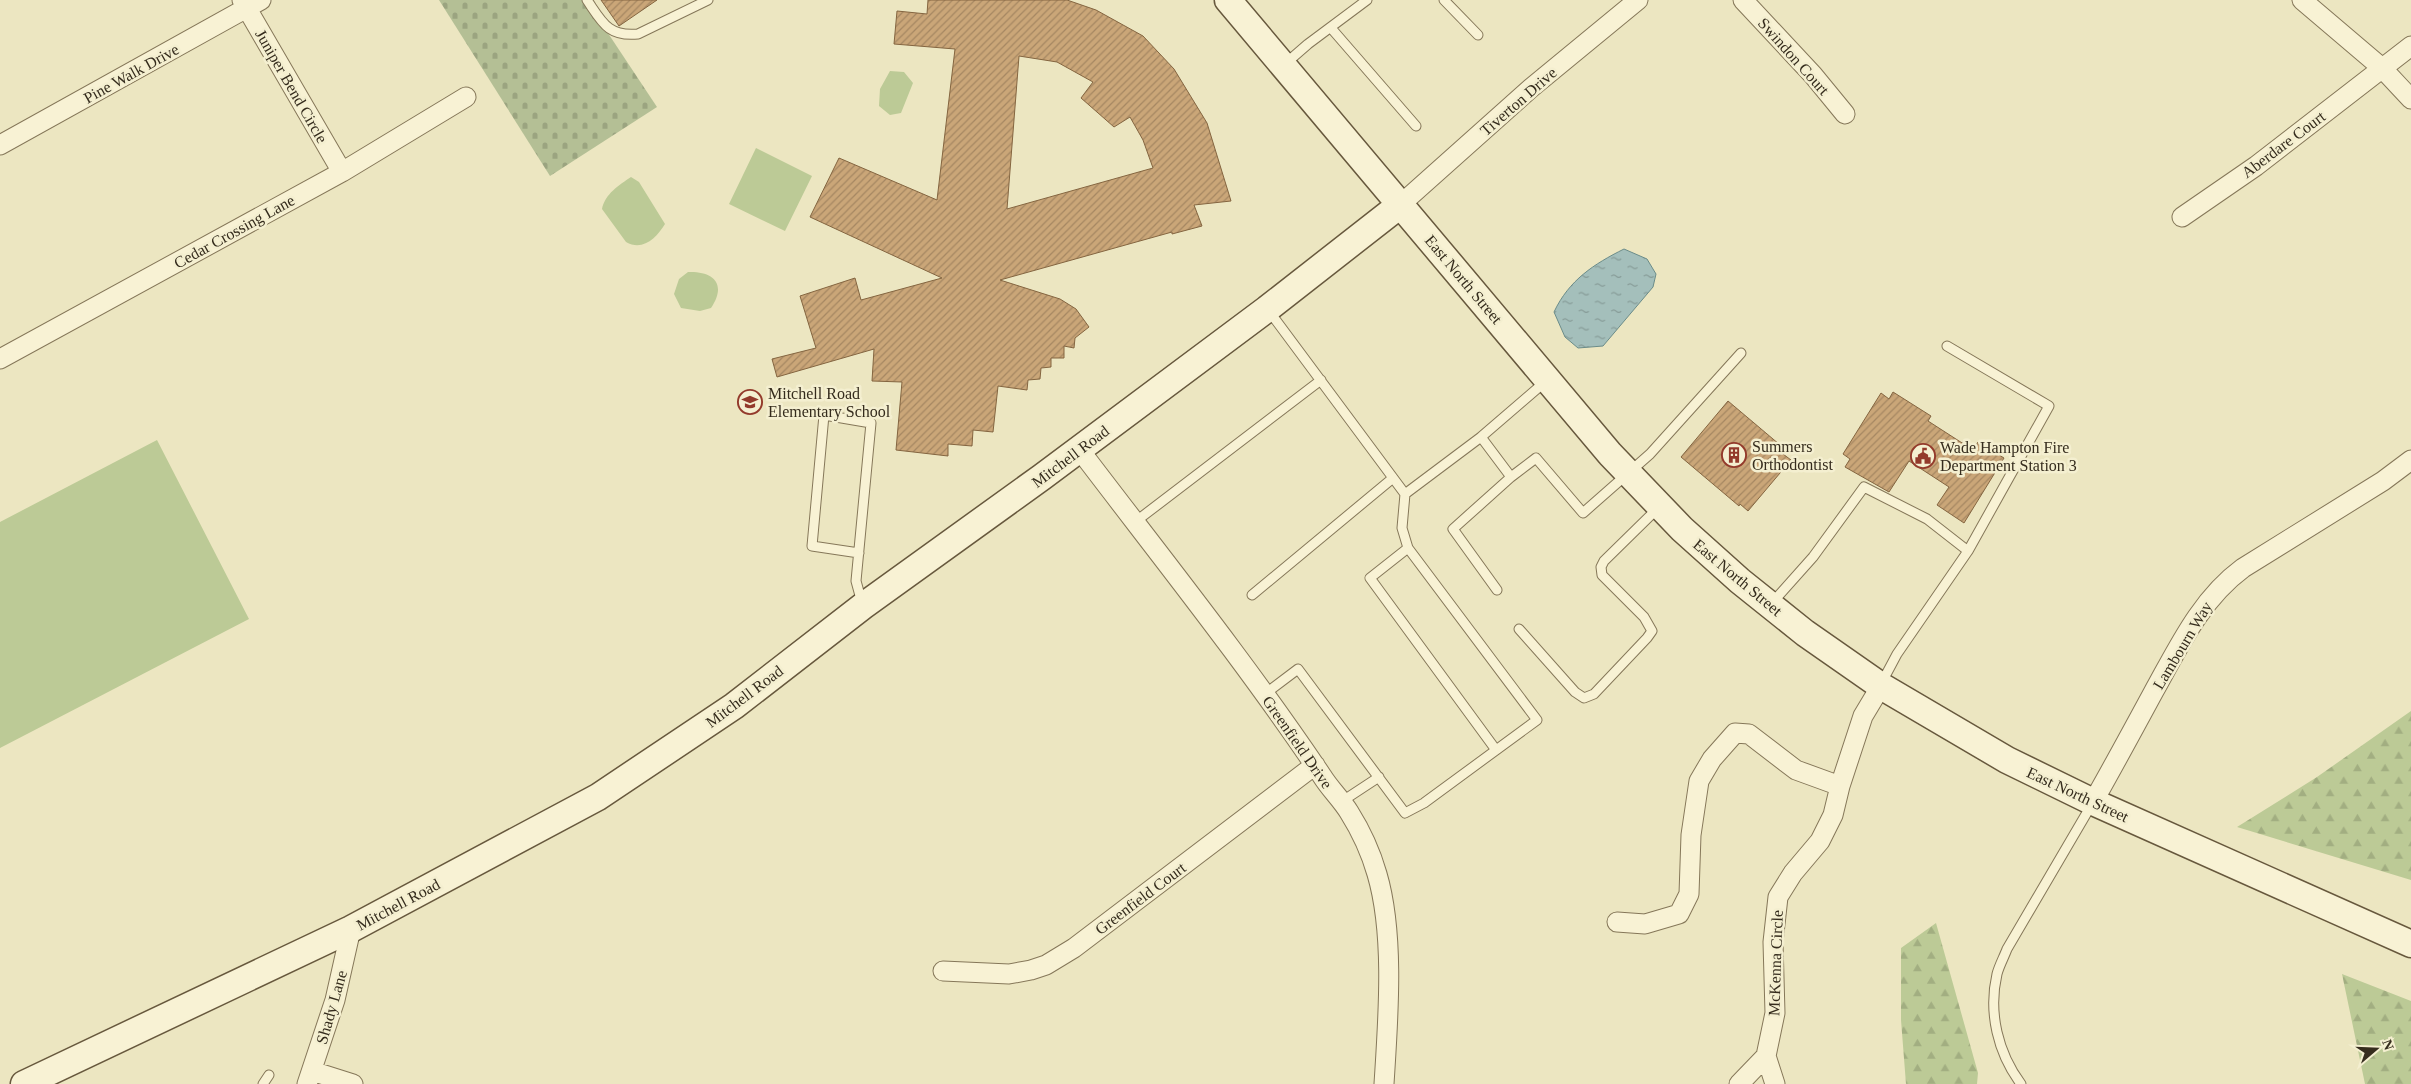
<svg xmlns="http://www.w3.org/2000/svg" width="2411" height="1084" viewBox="0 0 2411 1084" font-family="Georgia,serif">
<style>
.forest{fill:url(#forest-firs)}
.cemetery{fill:url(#cemetery-stones)}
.park{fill:#bcca96}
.water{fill:url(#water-ripples);stroke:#6b8c89}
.building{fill:url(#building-hatch);stroke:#846540;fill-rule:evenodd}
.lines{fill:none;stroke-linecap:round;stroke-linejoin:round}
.lane-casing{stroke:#857759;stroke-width:11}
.street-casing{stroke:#857759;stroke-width:21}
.secondary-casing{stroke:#67583d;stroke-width:29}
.lane{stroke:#f8f2d4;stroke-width:9}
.street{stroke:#f8f2d4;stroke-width:19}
.secondary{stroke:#f8f2d4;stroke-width:26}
.labels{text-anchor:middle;stroke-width:5;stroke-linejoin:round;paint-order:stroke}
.street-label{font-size:16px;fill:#352c1d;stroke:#f4efd0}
.poi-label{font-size:16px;fill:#352c1d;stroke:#f4efd0;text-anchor:start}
</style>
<defs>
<pattern id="forest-firs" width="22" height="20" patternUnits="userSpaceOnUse" patternTransform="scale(1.25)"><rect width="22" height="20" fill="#bcca96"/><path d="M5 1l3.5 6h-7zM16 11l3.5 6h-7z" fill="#a2ae81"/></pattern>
<pattern id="cemetery-stones" width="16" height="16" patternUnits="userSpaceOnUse" patternTransform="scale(1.25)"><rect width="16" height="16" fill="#b4bf95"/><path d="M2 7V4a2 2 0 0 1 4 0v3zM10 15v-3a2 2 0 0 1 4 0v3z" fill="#9ba480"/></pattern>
<pattern id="water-ripples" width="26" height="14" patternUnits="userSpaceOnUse" patternTransform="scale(1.25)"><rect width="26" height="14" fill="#a4bfbb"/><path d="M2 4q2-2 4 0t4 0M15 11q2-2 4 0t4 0" fill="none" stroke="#869b97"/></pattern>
<pattern id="building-hatch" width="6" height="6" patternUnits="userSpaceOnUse" patternTransform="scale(1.25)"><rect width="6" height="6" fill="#caa678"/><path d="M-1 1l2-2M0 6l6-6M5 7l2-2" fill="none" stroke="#a58762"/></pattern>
</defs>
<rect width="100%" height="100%" fill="#ece6c1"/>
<path class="forest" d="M 2411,711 L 2411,880 L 2237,827 L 2317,777 Z
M 1936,923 L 1978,1073 L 1977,1084 L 1906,1084 L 1901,1020 L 1901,948 Z
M 2342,974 L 2411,1001 L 2411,1084 L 2365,1084 Z"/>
<path class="cemetery" d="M 439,0 L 586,0 L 657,107 L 550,176 Z"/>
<path class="park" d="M 890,71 L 904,72 L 913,83 L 901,113 L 890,115 L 879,106 L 880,89 Z
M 756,148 L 812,176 L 785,231 L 729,204 Z
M 631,177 L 639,182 L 665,224 C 657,237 643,252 626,242 L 602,209 C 605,194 619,185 631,177 Z
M 688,272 C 714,271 727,284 711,308 L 700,311 L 681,308 L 674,294 L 679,279 Z
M 157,440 L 249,619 L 0,748 L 0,522 Z"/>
<path class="water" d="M 1624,249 L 1647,259 L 1656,274 L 1653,287 L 1603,346 L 1578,348 L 1565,337 L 1554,312 C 1569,280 1594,264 1624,249 Z"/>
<path class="building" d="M 601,0 L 657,0 L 619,26 Z
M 928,0 L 1067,0 L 1096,10 L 1143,36 L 1174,69 L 1207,123 L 1231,201 L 1194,205 L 1202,226 L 1172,234 L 1172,232 L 1000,280 L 1060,299 L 1076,309 L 1089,327 L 1075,338 L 1074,348 L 1064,346 L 1064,358 L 1051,358 L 1051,367 L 1041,368 L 1040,379 L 1028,380 L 1027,390 L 998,386 L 993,432 L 973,430 L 972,446 L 948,444 L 948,456 L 896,450 L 902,382 L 872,381 L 874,349 L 777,377 L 772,359 L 816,348 L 800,296 L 855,278 L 861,300 L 942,278 L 810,217 L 839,158 L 937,200 L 955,49 L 894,44 L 897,11 L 927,14 ZM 1019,56 L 1057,62 L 1093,82 L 1081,98 L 1114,127 L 1130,117 L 1143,140 L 1153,168 L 1007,209 Z
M 1893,392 L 1931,416 L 1928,421 L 1973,450 L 1978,442 L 2004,458 L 1964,523 L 1937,505 L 1949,487 L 1909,461 L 1889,492 L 1845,467 L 1850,459 L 1843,454 L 1881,393 L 1889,399 Z
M 1728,401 L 1786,450 L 1783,454 L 1791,460 L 1748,511 L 1740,504 L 1739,506 L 1681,457 Z"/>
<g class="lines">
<defs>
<path id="lane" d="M 587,0 C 602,22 608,37 638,34 L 708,0
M 1444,0 L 1478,35
M 1331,28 L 1416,126
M 1285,64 L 1308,44 L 1367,0
M 1269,311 L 1405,494 L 1481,437 L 1546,381
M 1947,346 L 2049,406 L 1968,551
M 1481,437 L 1511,477 L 1536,458 L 1583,513 L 1650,454 L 1741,353
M 1135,522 L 1321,380
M 1408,548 L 1370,578 L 1496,750
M 859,553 L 812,546 L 824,415 L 871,423 L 856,581 L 862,603
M 1497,590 L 1453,529 L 1511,477
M 1252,595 L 1393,478
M 1772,603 L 1813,557 L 1864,487 L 1927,519 L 1968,551 L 1897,654 L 1881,684
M 1519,629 L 1575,692 L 1584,698 L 1594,694 L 1647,638 L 1652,631 L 1644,617 L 1602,575 L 1601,567 L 1604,561 L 1658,508
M 1265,694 L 1298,669 L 1405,813 L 1424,803 L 1537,720 L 1408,548 L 1402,528 L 1405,494
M 1341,802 L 1379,777
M 263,1084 L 269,1075
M 2021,1084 C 1998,1053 1988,1013 1997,974 C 1999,966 2004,957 2007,949 L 2092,804"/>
<path id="street" d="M 242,0 L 342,172
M 1743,0 L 1813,75 L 1845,114
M 2302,0 L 2382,68 L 2411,99
M 0,145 L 261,0
M 1400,205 L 1531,88 L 1638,0
M 2182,217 L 2256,166 L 2411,46
M 0,359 L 342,172 L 466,97
M 1079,449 C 1161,557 1246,663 1322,776 C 1330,789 1341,799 1349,812 C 1361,831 1371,853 1377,874 C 1395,935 1388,1020 1384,1084
M 2093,802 C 2114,765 2134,728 2154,691 C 2179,646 2201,599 2243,568 L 2383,481 L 2411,460
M 1617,922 L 1645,924 L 1679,914 L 1689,894 L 1691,835 L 1699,781 L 1712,759 L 1735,733 L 1749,734 L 1796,770 L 1840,786
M 943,971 L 1009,974 L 1031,970 L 1046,965 L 1074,948 L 1315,765
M 312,1071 L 353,1084
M 307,1084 L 335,1000 L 351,929
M 1739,1084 L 1766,1056
M 1775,1084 L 1766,1056 L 1775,1013 L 1773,942 L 1778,897 L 1793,873 L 1820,841 L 1833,815 L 1840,786 L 1863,716 L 1881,686"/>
<path id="secondary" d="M 1228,0 L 1610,454 L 1682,529 L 1740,581 L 1805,633 L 1881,686 L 2007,760 L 2093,802 L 2411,944
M 24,1084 L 351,929 L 598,797 L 734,706 L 863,606 L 1042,477 L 1267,309 L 1400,205"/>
</defs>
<use href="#lane" class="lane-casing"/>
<use href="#street" class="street-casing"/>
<use href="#secondary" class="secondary-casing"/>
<use href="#lane" class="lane"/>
<use href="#street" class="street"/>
<use href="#secondary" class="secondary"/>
</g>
<defs>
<symbol id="school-ring" viewBox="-11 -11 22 22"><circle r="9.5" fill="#f4efd0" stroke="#933a2b" stroke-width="1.5"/><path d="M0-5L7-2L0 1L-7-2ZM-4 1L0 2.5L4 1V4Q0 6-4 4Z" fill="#933a2b"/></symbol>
<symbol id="building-ring" viewBox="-11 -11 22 22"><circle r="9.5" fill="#f4efd0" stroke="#933a2b" stroke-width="1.5"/><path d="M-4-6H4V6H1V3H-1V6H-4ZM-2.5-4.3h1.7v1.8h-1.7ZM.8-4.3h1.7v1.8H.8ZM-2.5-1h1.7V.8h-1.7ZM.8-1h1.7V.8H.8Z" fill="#933a2b"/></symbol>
<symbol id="civic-ring" viewBox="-11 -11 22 22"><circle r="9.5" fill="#f4efd0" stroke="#933a2b" stroke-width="1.5"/><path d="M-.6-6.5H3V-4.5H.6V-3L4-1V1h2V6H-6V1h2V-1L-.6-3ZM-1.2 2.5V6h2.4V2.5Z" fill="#933a2b"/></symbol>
</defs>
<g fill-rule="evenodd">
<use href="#school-ring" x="736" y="388" width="28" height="28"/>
<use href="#building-ring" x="1720" y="441" width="28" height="28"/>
<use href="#civic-ring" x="1909" y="442" width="28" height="28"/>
</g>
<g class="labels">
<g class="street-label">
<text transform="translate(1794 56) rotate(48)" y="6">Swindon Court</text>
<text transform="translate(131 73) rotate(-29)" y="6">Pine Walk Drive</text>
<text transform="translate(292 86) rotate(60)" y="6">Juniper Bend Circle</text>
<text transform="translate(1518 101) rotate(-41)" y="6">Tiverton Drive</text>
<text transform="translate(2283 144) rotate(-37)" y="6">Aberdare Court</text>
<text transform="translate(234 231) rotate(-29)" y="6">Cedar Crossing Lane</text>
<text transform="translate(1464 279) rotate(50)" y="6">East North Street</text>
<text transform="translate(1070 456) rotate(-37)" y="6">Mitchell Road</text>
<text transform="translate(1738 577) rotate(40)" y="6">East North Street</text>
<text transform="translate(2182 645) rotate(-59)" y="6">Lambourn Way</text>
<text transform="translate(744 696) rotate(-37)" y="6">Mitchell Road</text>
<text transform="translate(1298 742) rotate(55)" y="6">Greenfield Drive</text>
<text transform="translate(2078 794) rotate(25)" y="6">East North Street</text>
<text transform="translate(1140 898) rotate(-37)" y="6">Greenfield Court</text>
<text transform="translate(398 904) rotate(-28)" y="6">Mitchell Road</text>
<text transform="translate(1775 963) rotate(-88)" y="6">McKenna Circle</text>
<text transform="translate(331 1007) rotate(-74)" y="6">Shady Lane</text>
</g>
<g class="poi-label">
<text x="768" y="399">Mitchell Road<tspan x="768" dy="18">Elementary School</tspan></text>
<text x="1752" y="452">Summers<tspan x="1752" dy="18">Orthodontist</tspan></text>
<text x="1940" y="453">Wade Hampton Fire<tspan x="1940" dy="18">Department Station 3</tspan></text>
</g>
</g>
<g transform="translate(2376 1049) rotate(71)" stroke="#f4efd0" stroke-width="4" paint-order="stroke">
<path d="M0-4L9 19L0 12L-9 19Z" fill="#352c1d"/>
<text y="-8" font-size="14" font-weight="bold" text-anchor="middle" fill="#352c1d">N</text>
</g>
</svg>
